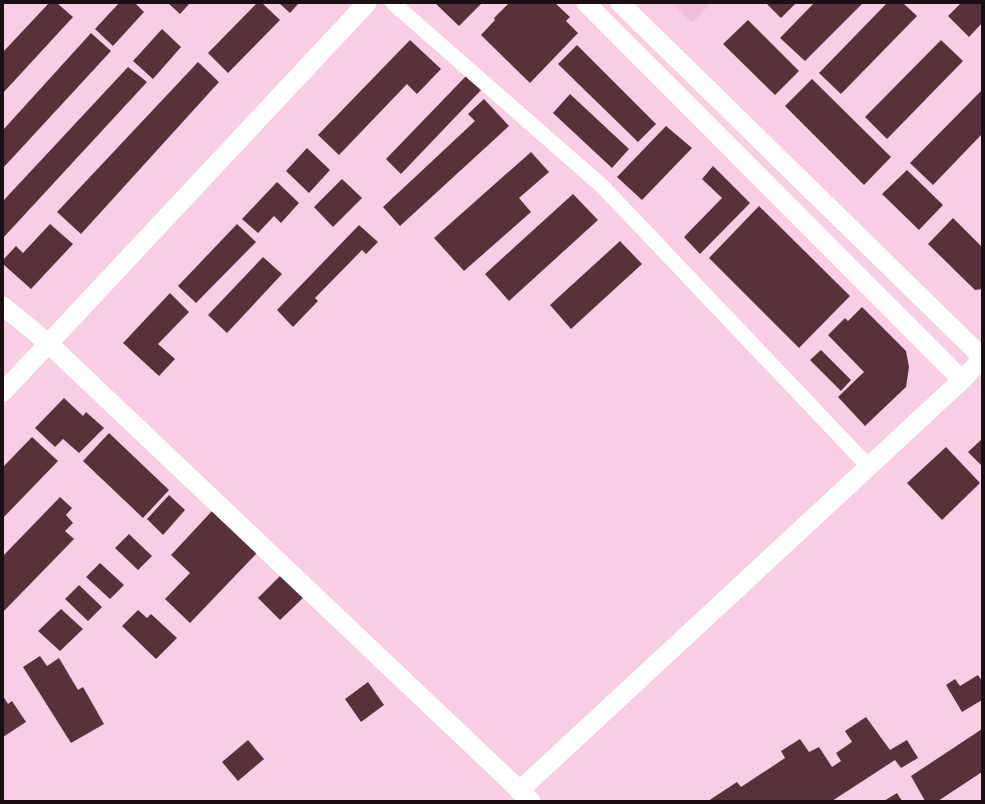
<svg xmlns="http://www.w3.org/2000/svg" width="985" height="804" viewBox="0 0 985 804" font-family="'Fira Sans',sans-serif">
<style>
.built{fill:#f0c0d9}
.building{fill:#57323a}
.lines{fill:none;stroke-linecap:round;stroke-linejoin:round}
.minor{stroke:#fff;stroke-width:15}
.tertiary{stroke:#fff;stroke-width:19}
</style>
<rect width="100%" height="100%" fill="#f7cee4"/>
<path class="built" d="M 672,3 L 711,3 L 692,23 Z"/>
<path class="building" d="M 49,3 L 57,3 L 73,17 L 3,93 L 3,52 Z
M 119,3 L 135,3 L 144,12 L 113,46 L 95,29 Z
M 168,3 L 190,3 L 180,14 Z
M 257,3 L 262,3 L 280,20 L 228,73 L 208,53 Z
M 279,3 L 299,3 L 290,13 Z
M 435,3 L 482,3 L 459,26 Z
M 509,3 L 555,3 L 570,17 L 566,21 L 578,33 L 530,83 L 481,35 L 495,20 L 494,18 Z
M 766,3 L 796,3 L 781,18 Z
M 814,3 L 863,3 L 805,61 L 780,38 Z
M 887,3 L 903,3 L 917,16 L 841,94 L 819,73 Z
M 961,3 L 982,3 L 982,23 L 969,37 L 948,16 Z
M 748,20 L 799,71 L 775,95 L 723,44 Z
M 162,29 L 181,47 L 153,79 L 133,61 Z
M 91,33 L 111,51 L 3,168 L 3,130 Z
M 410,40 L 441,69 L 417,94 L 407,84 L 339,155 L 318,135 Z
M 941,40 L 963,61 L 887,139 L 865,117 Z
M 577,45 L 656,124 L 638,142 L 558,64 Z
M 198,62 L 219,82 L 81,234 L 57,212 Z
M 128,67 L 147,82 L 3,238 L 3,201 Z
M 468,74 L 483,88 L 401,174 L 386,159 Z
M 812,79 L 891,157 L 864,185 L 785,106 Z
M 982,90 L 982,134 L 933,185 L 910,163 Z
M 570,94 L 629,149 L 612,168 L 553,113 Z
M 484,99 L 509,126 L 400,226 L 383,207 L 475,121 L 468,114 Z
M 666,126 L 692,148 L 642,200 L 617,177 Z
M 307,148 L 330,170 L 309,193 L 286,171 Z
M 531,152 L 549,172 L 519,198 L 531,212 L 464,271 L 434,238 Z
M 713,166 L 750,203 L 700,254 L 684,237 L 722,198 L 702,179 Z
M 907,170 L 943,205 L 919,230 L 882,194 Z
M 342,179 L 362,198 L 333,227 L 314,207 Z
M 277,182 L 299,203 L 281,223 L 274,216 L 258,233 L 242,219 Z
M 573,194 L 598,220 L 509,301 L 485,274 Z
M 759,206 L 850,296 L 799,348 L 709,258 Z
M 953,218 L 982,247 L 982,289 L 975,290 L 928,244 Z
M 50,224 L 73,244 L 31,289 L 3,264 L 3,260 L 16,246 L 23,253 Z
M 237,224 L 256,242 L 196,303 L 178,286 Z
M 359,225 L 378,242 L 366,254 L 362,250 L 315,298 L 318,301 L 293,327 L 277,310 Z
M 620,241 L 642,264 L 571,329 L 550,305 Z
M 263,257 L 282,274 L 227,333 L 208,315 Z
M 170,293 L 189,312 L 158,344 L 175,359 L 159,376 L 123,343 Z
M 862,307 L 906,351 L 909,367 L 906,387 L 865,426 L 838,397 L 864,372 L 828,335 L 845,318 L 848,321 Z
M 821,350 L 851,380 L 841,391 L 810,360 Z
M 64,398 L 83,416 L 86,412 L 104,428 L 79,453 L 63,439 L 55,447 L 35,428 Z
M 109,433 L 169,490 L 143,518 L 83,461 Z
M 32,437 L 58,461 L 3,518 L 3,467 Z
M 982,439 L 982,466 L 968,452 Z
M 946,447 L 980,483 L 942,520 L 907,483 Z
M 169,495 L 185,510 L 163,535 L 147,519 Z
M 60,497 L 72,508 L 66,515 L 73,523 L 65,531 L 74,539 L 3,612 L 3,556 Z
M 212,511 L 257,553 L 190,623 L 165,599 L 190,573 L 171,555 Z
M 129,534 L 152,556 L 138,570 L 115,548 Z
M 100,563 L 124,585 L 110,599 L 86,577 Z
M 280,576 L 303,598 L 280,620 L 258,598 Z
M 79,585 L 102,607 L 88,621 L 65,599 Z
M 61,609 L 83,629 L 60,651 L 38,631 Z
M 138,610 L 147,618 L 151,614 L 177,638 L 156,659 L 122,626 Z
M 40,656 L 47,666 L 59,658 L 78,690 L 83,687 L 104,724 L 71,743 L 23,667 Z
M 978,675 L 982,681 L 982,700 L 962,712 L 946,685 L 955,679 L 960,686 Z
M 368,682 L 384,705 L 361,722 L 345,699 Z
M 3,696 L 8,704 L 12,701 L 26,722 L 3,737 Z
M 866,717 L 890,750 L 907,740 L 918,758 L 901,768 L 895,760 L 832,801 L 708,801 L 737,782 L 741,787 L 785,758 L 781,751 L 800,739 L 809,752 L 819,747 L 832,767 L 841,761 L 836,753 L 852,742 L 845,731 Z
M 982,729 L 982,772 L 938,801 L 925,801 L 911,776 Z
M 248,740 L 264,759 L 238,781 L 222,762 Z
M 897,793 L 902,801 L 884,801 Z"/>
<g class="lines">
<path class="minor" d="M 393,3 L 602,186 L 869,467"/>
<path class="tertiary" d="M 586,3 L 962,380
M 620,3 L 982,357
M 3,306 L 48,343 L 531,801
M 3,392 L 367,3
M 519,791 L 962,380 L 982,359"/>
</g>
<rect width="985" height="804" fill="none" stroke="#1b0e15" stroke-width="8"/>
</svg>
